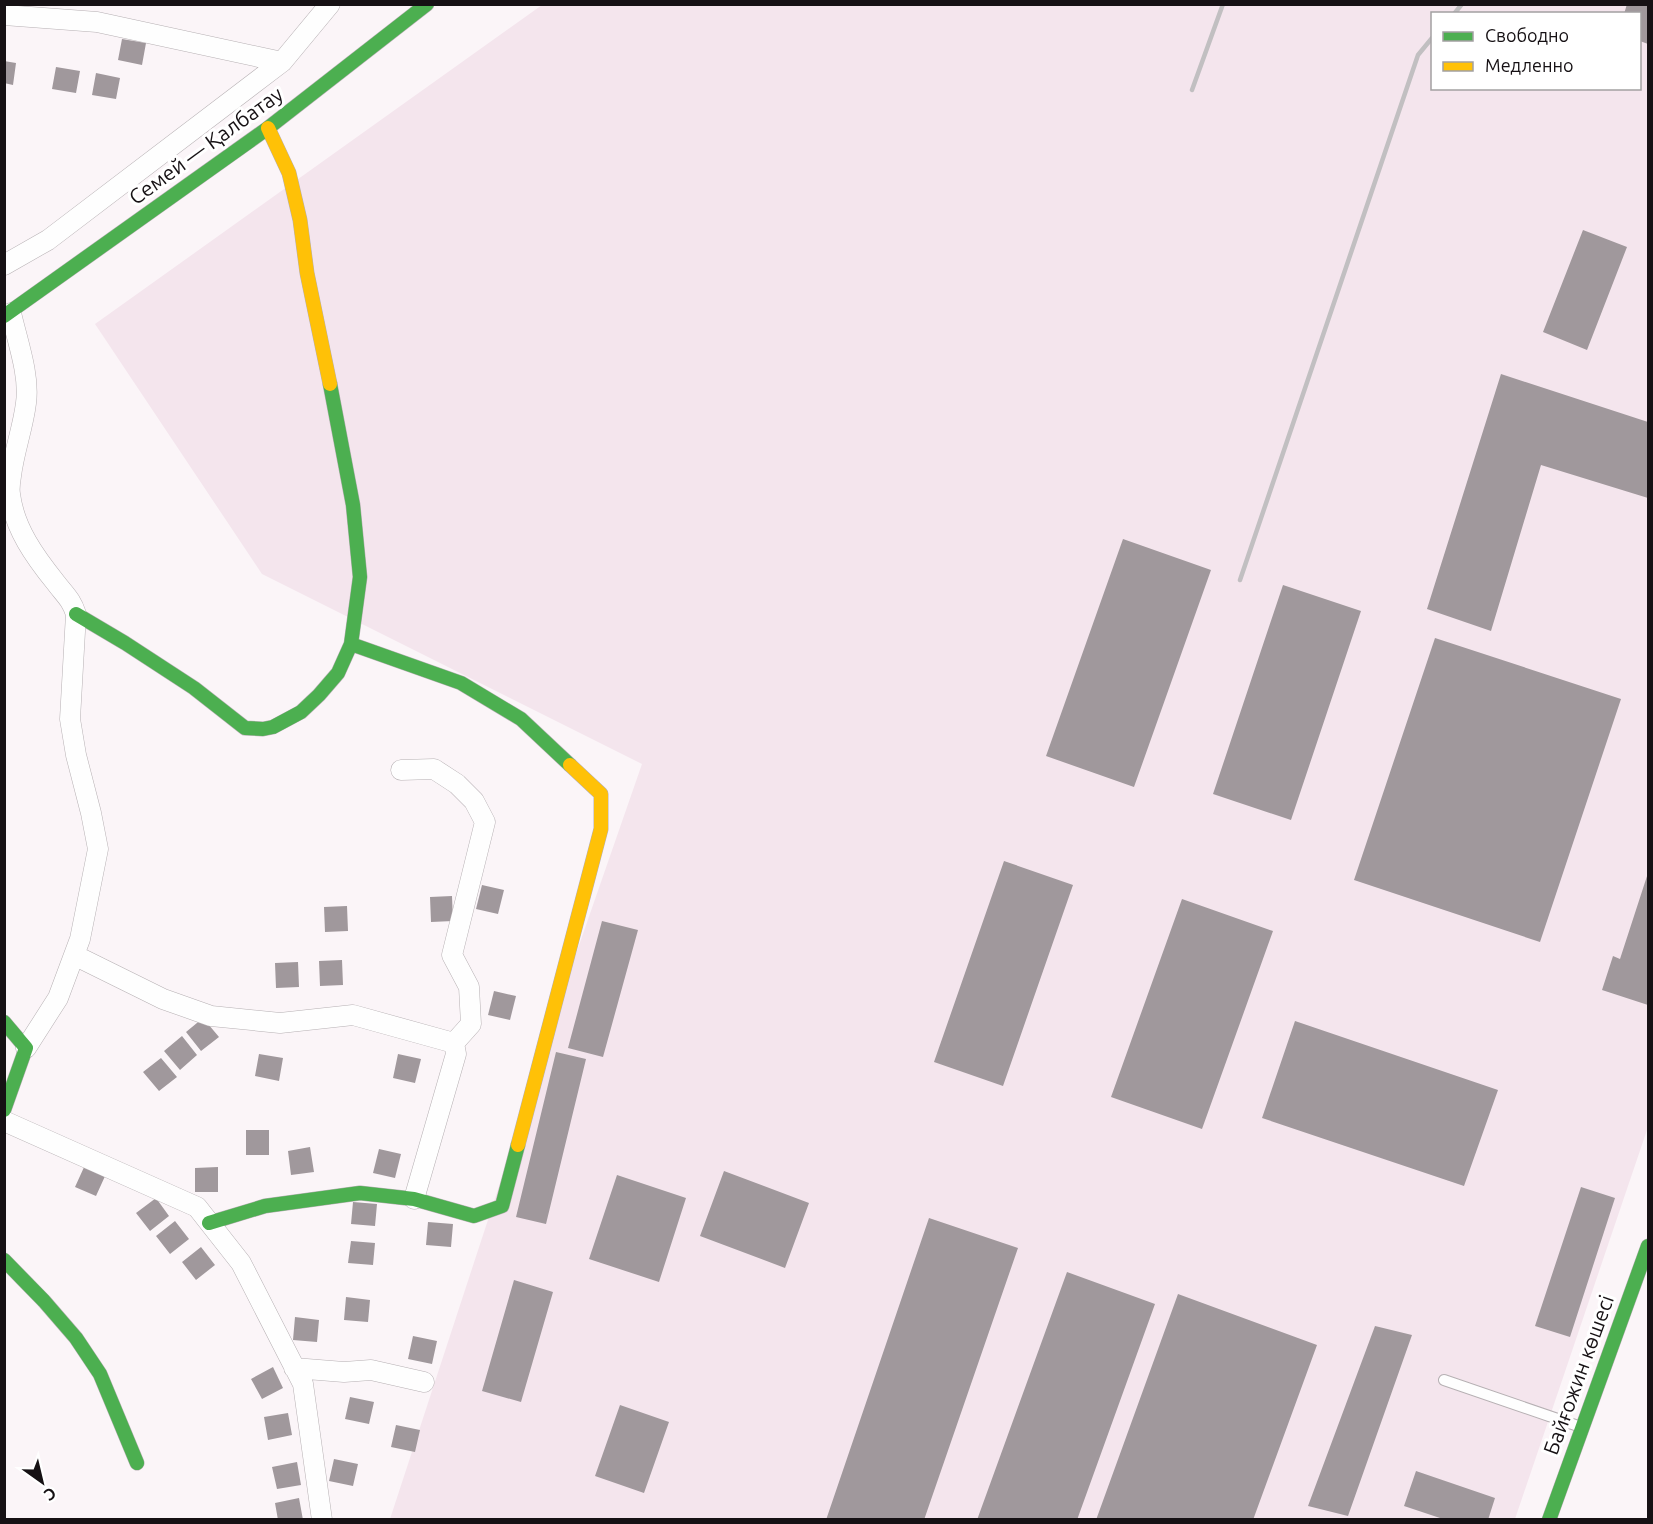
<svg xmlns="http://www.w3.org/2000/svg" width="1653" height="1524" viewBox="0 0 1653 1524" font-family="Ubuntu,sans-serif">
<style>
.built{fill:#f4e5ed;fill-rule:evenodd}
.building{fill:#a0989c}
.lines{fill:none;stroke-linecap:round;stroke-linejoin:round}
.lane-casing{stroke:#b6b0b3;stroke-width:12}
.street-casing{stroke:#b6b0b3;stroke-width:21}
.fast-casing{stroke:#b6b0b3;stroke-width:15}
.slow-casing{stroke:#b6b0b3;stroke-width:15}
.lane{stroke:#fefefe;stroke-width:10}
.street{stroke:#fefefe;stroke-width:20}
.fast{stroke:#4caf50;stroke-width:14}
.slow{stroke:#ffc107;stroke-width:14}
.rail{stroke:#c1bfc1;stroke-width:4.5}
.labels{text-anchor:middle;stroke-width:6;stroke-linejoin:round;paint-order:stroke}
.street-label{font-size:21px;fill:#161114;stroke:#fff}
</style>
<rect width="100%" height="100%" fill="#fbf5f8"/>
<path class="built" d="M 542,5 L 1648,5 L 1648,1127 L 1515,1519 L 390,1519 L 560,1000 L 642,764 L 262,574 L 95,324 ZM 1432,14 L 1640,14 L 1640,88 L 1432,88 Z"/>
<path class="building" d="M 1627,4 L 1648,4 L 1648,44 L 1640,41 L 1640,14 L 1624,14 Z
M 122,39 L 146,43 L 142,65 L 118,60 Z
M 4,61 L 16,63 L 13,85 L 4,83 Z
M 56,67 L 80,71 L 76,93 L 52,89 Z
M 96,73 L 120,78 L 116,99 L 92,95 Z
M 1583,230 L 1627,247 L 1587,350 L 1543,332 Z
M 1501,374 L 1648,422 L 1648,498 L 1541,465 L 1491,631 L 1427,609 Z
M 1123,539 L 1211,570 L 1134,787 L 1046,756 Z
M 1283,585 L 1361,611 L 1291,820 L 1213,794 Z
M 1435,638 L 1621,699 L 1540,942 L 1354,880 Z
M 1004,861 L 1073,885 L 1003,1086 L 934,1062 Z
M 1648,873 L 1648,1005 L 1602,990 L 1613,956 L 1620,959 Z
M 482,885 L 504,890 L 498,914 L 476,909 Z
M 452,896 L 453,921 L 431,922 L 430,897 Z
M 1182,899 L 1273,931 L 1202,1129 L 1111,1097 Z
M 347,906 L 348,931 L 325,932 L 324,907 Z
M 602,921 L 638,930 L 603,1057 L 568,1048 Z
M 342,960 L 343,985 L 320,986 L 319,961 Z
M 298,962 L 299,987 L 276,988 L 275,963 Z
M 494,991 L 516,996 L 510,1020 L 488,1015 Z
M 203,1018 L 219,1037 L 201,1051 L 186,1032 Z
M 1295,1021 L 1498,1090 L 1464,1186 L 1262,1118 Z
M 182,1036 L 197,1055 L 180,1070 L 164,1051 Z
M 556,1052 L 586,1059 L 546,1224 L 516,1217 Z
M 259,1054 L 283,1058 L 279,1081 L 255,1076 Z
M 398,1054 L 421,1059 L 415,1083 L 393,1078 Z
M 161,1058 L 177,1077 L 159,1091 L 143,1072 Z
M 246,1130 L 269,1130 L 269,1155 L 246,1155 Z
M 310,1147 L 314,1172 L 291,1175 L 288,1151 Z
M 379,1149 L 401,1154 L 395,1178 L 373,1173 Z
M 85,1165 L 106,1174 L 96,1196 L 75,1187 Z
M 218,1167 L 218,1192 L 195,1192 L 195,1168 Z
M 724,1171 L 809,1203 L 785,1268 L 700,1236 Z
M 617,1175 L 686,1198 L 659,1282 L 589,1259 Z
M 1581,1187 L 1615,1198 L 1570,1337 L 1535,1326 Z
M 156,1198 L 169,1216 L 150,1231 L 136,1213 Z
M 353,1202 L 377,1204 L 375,1226 L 351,1224 Z
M 929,1218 L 1018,1248 L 924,1520 L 826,1520 Z
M 175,1221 L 189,1239 L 170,1254 L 156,1236 Z
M 428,1222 L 453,1224 L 451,1247 L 426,1245 Z
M 351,1241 L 375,1243 L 373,1265 L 348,1263 Z
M 201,1247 L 215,1265 L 196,1280 L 182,1262 Z
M 1067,1272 L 1155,1304 L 1077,1520 L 977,1520 Z
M 514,1280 L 553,1292 L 521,1402 L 482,1391 Z
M 1178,1294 L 1317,1345 L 1253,1520 L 1096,1520 Z
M 346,1297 L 370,1300 L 368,1322 L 344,1320 Z
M 295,1317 L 319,1320 L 317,1342 L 293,1340 Z
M 1375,1326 L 1412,1335 L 1348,1516 L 1308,1506 Z
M 413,1336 L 437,1341 L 432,1364 L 408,1359 Z
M 273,1367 L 283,1388 L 262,1399 L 251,1379 Z
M 350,1397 L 374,1402 L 369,1424 L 345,1419 Z
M 620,1405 L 669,1422 L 644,1493 L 595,1476 Z
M 288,1413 L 292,1435 L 268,1440 L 264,1417 Z
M 396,1425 L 420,1430 L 415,1452 L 391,1447 Z
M 334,1459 L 358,1464 L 353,1486 L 329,1481 Z
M 297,1462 L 301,1485 L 277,1489 L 272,1467 Z
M 1416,1471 L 1495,1498 L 1488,1520 L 1446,1520 L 1404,1506 Z
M 299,1498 L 303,1520 L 278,1520 L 275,1503 Z"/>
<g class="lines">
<defs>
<path id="lane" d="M 1444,1380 L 1581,1427"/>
<path id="street" d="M 4,15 L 97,22 L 282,62
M 4,265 L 48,240 L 282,62 L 330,4
M 11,313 C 17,340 30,375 26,403 C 23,428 14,451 11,476 C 10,482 9,488 10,494 C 14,528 35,557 56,583 C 65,595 71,599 76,614 L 70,719 L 76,755 L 91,813 L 98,849 L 80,939 L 58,998 L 26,1048
M 74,955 L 163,999 L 211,1016 L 280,1023 L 353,1015 L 454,1043 L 471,1024 L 469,987 L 452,955 L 485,822 L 474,801 L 457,784 L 434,769 L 401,770
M 4,1121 L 197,1207 L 241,1263 L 303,1384 L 322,1520
M 414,1199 L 456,1054 L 454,1043
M 294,1368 L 344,1372 L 371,1370 L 424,1382"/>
<path id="fast" d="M 4,316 L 268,128 L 427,4
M 76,614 L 125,643 L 194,688 L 245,728 L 263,729 L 273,727 L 301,712 L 319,695 L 338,673 L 351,644 L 360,577 L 353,505 L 330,384
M 351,644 L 461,683 L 521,719 L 570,765
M 4,1022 L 26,1048 L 4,1110
M 209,1223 L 265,1206 L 360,1193 L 414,1199 L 474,1216 L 502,1206 L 518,1145
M 4,1260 L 44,1301 L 76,1338 L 100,1374 L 137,1463
M 1549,1520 L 1648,1246"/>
<path id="slow" d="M 268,128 L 289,173 L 300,220 L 307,273 L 330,384
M 518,1145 L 601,829 L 601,794 L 570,765"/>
</defs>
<use href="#lane" class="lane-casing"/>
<use href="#street" class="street-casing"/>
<use href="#fast" class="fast-casing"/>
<use href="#slow" class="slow-casing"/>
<use href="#lane" class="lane"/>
<use href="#street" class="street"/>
<use href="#fast" class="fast"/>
<use href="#slow" class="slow"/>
<path class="rail" d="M 1454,14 L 1462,4
M 1192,90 L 1223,4
M 1240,580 L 1418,55 L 1432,38"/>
</g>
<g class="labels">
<g class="street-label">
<text transform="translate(206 146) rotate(-36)" y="7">Семей — Қалбатау</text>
<text transform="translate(1579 1375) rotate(-70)" y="7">Байғожин көшесі</text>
</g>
</g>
<rect width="1653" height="1524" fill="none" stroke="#161114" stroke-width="12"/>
<rect x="1431" y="12" width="210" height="78" fill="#ffffff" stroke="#a2a0a1" stroke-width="1.5"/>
<rect x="1443" y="32" width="30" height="9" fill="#4caf50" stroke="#a2a0a1" stroke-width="1.5"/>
<text x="1485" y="42" font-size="18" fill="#161114">Свободно</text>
<rect x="1443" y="62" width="30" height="9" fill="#ffc107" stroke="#a2a0a1" stroke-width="1.5"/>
<text x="1485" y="72" font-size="18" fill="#161114">Медленно</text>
<g transform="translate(42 1482) rotate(146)" stroke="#ffffff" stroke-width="4.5" paint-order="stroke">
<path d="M0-4.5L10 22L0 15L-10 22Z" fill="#161114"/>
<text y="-9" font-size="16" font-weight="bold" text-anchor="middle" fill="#161114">С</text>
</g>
</svg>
